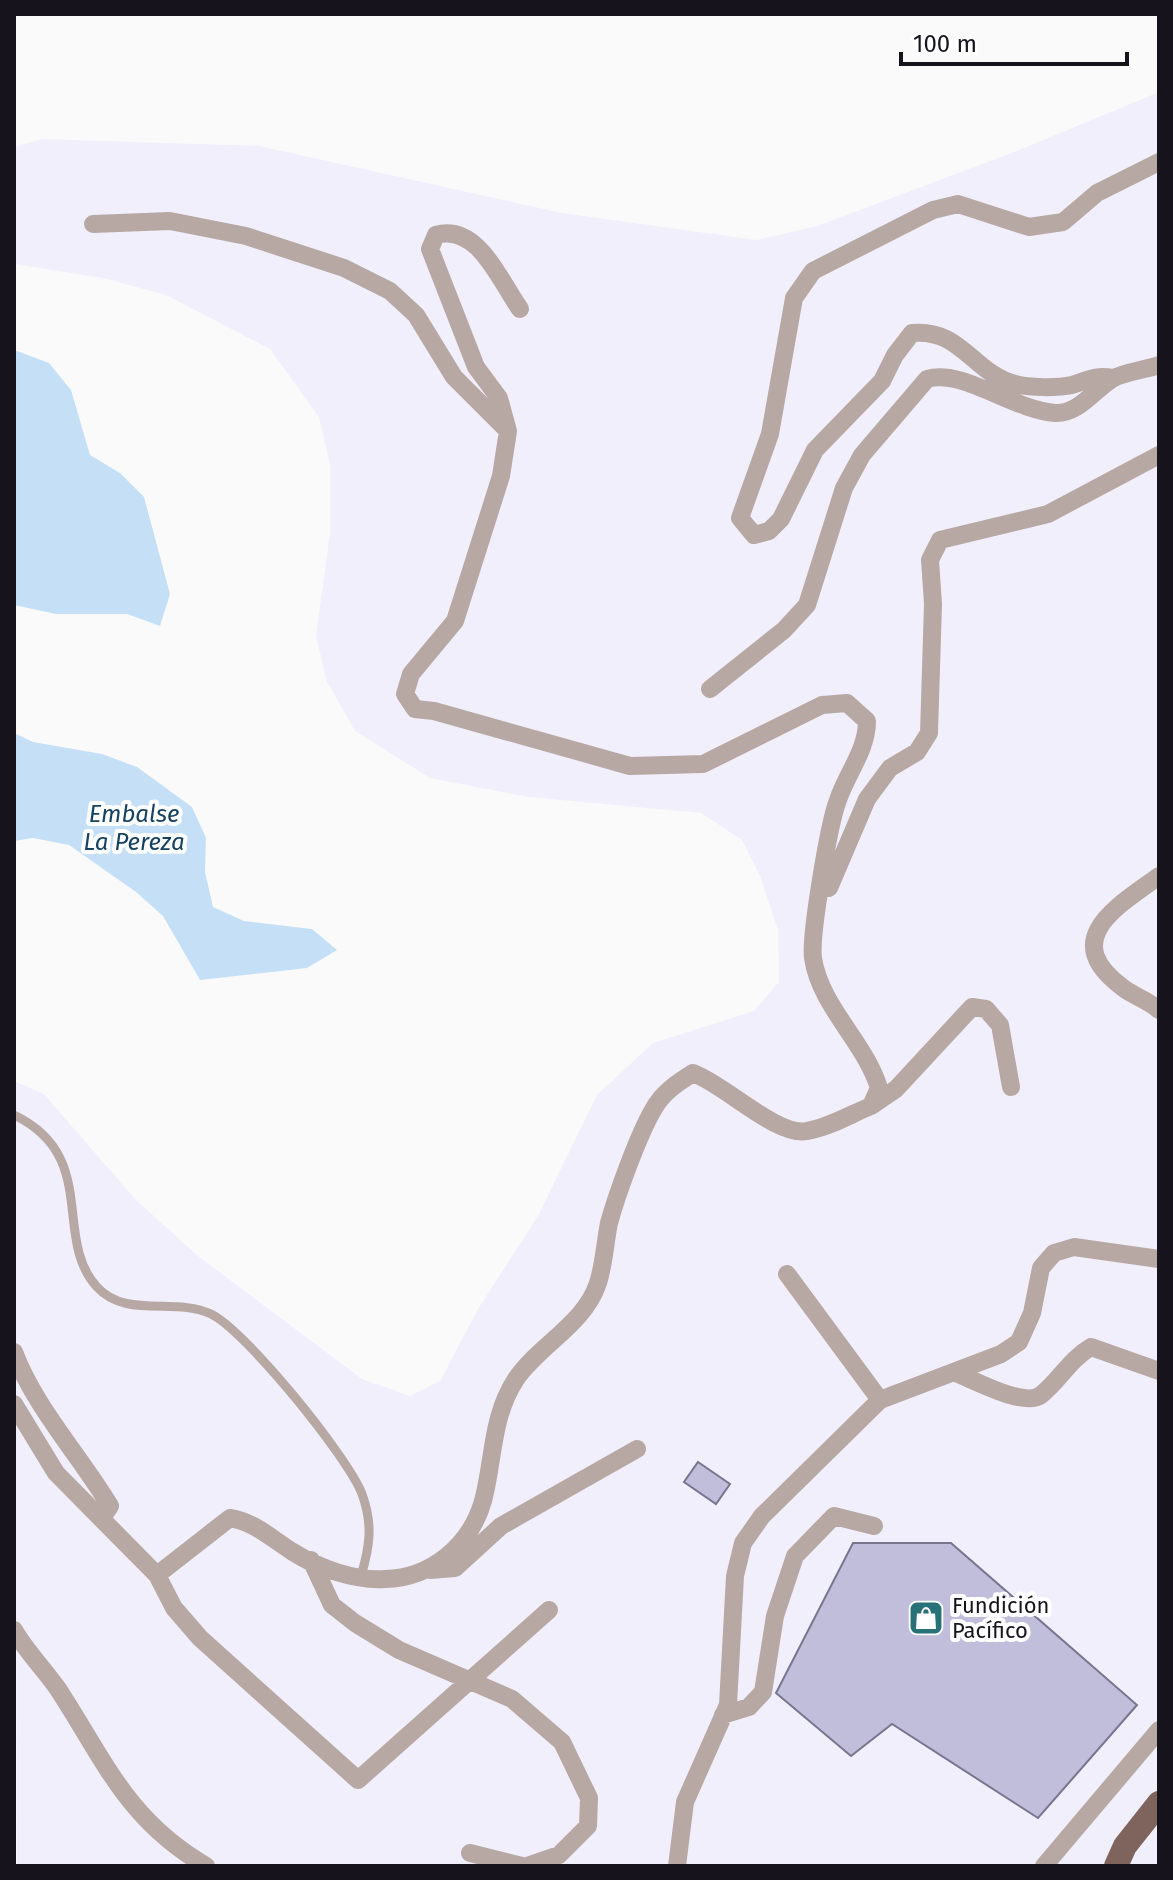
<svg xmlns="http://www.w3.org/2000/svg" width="1173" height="1880" viewBox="0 0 1173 1880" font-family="'Fira Sans',sans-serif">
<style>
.built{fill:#f2effd}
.water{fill:#c5e0f6}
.building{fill:#c0beda;stroke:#78758f;stroke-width:2}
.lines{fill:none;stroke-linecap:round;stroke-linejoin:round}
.lane{stroke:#b7a8a4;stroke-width:9}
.street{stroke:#b7a8a4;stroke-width:18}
.primary{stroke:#7e645d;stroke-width:24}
.labels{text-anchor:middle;stroke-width:8;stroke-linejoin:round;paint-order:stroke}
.poi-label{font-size:22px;fill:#16131d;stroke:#fff;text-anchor:start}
.water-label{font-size:24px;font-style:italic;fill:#164261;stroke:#fff}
</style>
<rect width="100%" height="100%" fill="#fafafa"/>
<path class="built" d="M 1159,92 L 1159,1866 L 17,1866 L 14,1081 L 44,1094 L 136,1200 L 198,1256 L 362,1379 L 410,1396 L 440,1381 L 478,1309 L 538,1216 L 597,1095 L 653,1043 L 754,1011 L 779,982 L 778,930 L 760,876 L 742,840 L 701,813 L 528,797 L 430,778 L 355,731 L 327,682 L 316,636 L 330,533 L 330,464 L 319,417 L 270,349 L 166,295 L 103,278 L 14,264 L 14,147 L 42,139 L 260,146 L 562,213 L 757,240 L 817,226 L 1019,150 Z"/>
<path class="water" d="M 17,351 L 49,363 L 71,390 L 90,455 L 120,473 L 144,497 L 170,594 L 160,626 L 127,614 L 56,614 L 14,605 L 14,352 Z
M 14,733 L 33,742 L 102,754 L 137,767 L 192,807 L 206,838 L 205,872 L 213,907 L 244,921 L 312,929 L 337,950 L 307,968 L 200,980 L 163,916 L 136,892 L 69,845 L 33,838 L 14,841 Z"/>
<path class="building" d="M 698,1462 L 730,1484 L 716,1504 L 684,1482 Z
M 853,1543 L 951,1543 L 1137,1705 L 1038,1818 L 892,1724 L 851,1756 L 776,1693 Z"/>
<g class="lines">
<path class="lane" d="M 14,1115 C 100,1156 52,1238 97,1287 C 126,1319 175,1297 211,1314 C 245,1330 348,1457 362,1494 C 373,1524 370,1546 361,1576"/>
<path class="street" d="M 93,224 L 170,221 L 246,236 L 344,268 L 390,291 L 416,315 L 454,377 L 508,431
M 1113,378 C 1096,375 1088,380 1072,385 C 1058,388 1029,388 1015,384 C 973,373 961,328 912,333 L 895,355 L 882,381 L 815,450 L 781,519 L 769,531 L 754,535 L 740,518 L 770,434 L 794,298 L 813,271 L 933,210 L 958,204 L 1029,227 L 1063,222 L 1097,193 L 1159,162
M 710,689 L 784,630 L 807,605 L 844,488 L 862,455 L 927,379 C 962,368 1013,410 1055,413 C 1079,414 1094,390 1112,379 C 1124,372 1145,370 1159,365
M 1159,876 C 1118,906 1058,939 1122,987 C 1133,996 1148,1000 1159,1010
M 829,888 L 867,799 L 890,768 L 917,752 L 929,733 L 933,604 L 930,560 L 940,540 L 1048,514 L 1159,455
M 871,1106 L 896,1089 L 972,1007 L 986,1009 L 1000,1025 L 1011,1087
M 787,1274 L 880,1400
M 14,1352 C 34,1406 80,1456 110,1506 L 102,1518
M 953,1372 C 973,1379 1024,1408 1041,1395 C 1060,1380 1070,1359 1091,1347 L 1159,1371
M 14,1404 L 56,1473 L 157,1575 L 174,1608 L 200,1638 L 358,1780 L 549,1610
M 311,1560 L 332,1605 L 355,1623 L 399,1650 L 512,1699 L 562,1742 L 589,1798 L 588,1826 L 559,1855 L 527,1866
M 430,1570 L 455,1568 L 501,1526 L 637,1449
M 157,1575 L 230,1518 C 255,1522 272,1539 293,1552 C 318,1568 355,1581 385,1579 C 431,1578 470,1546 483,1501 C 494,1460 491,1417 516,1379 C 540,1344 584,1325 598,1283 C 604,1264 605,1243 609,1223 C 617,1194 638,1136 653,1110 C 662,1093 677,1083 693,1073 C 724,1084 777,1137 807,1131 C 828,1128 851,1114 871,1106 L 879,1088 C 865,1042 820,1006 813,958 C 810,936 829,823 838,800 C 847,773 867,750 867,721 L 847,703 L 822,705 L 703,764 L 630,766 L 434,711 L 415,709 L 405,694 L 411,674 L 455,621 L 501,476 L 508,431 L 499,398 L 476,367 L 430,249 L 436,235 C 477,223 499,279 520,309
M 14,1630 C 26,1651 44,1669 58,1689 C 105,1761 127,1820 206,1866
M 723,1715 L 749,1707 L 763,1692 L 775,1616 L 795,1556 L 834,1516 L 874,1526
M 470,1853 L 522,1866
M 677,1866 L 685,1802 L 728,1705 L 735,1576 L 743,1543 L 762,1516 L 880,1400 L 1001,1354 L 1019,1342 L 1032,1313 L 1041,1268 L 1054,1253 L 1074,1247 L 1159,1259
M 1044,1866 L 1159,1730"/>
<path class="primary" d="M 1116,1866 L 1125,1846 L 1159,1803"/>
</g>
<defs>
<symbol id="shop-square" viewBox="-11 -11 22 22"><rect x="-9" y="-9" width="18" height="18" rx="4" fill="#287179" stroke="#fff"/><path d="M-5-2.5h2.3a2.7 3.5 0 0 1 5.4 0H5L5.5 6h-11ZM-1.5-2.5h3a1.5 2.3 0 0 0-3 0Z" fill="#fff"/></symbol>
</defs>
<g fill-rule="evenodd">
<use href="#shop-square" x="906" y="1598" width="40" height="40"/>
</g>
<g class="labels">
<g class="poi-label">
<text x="952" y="1613">Fundición<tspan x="952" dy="25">Pacífico</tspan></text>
</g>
<g class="water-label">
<text x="134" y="822">Embalse<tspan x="134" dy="28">La Pereza</tspan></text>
</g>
</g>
<rect width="1173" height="1880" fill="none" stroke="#16131d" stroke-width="32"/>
<path d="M901 52v12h226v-12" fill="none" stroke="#16131d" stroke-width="4"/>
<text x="913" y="52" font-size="24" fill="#16131d" stroke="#ffffff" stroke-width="6" paint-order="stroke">100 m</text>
</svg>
